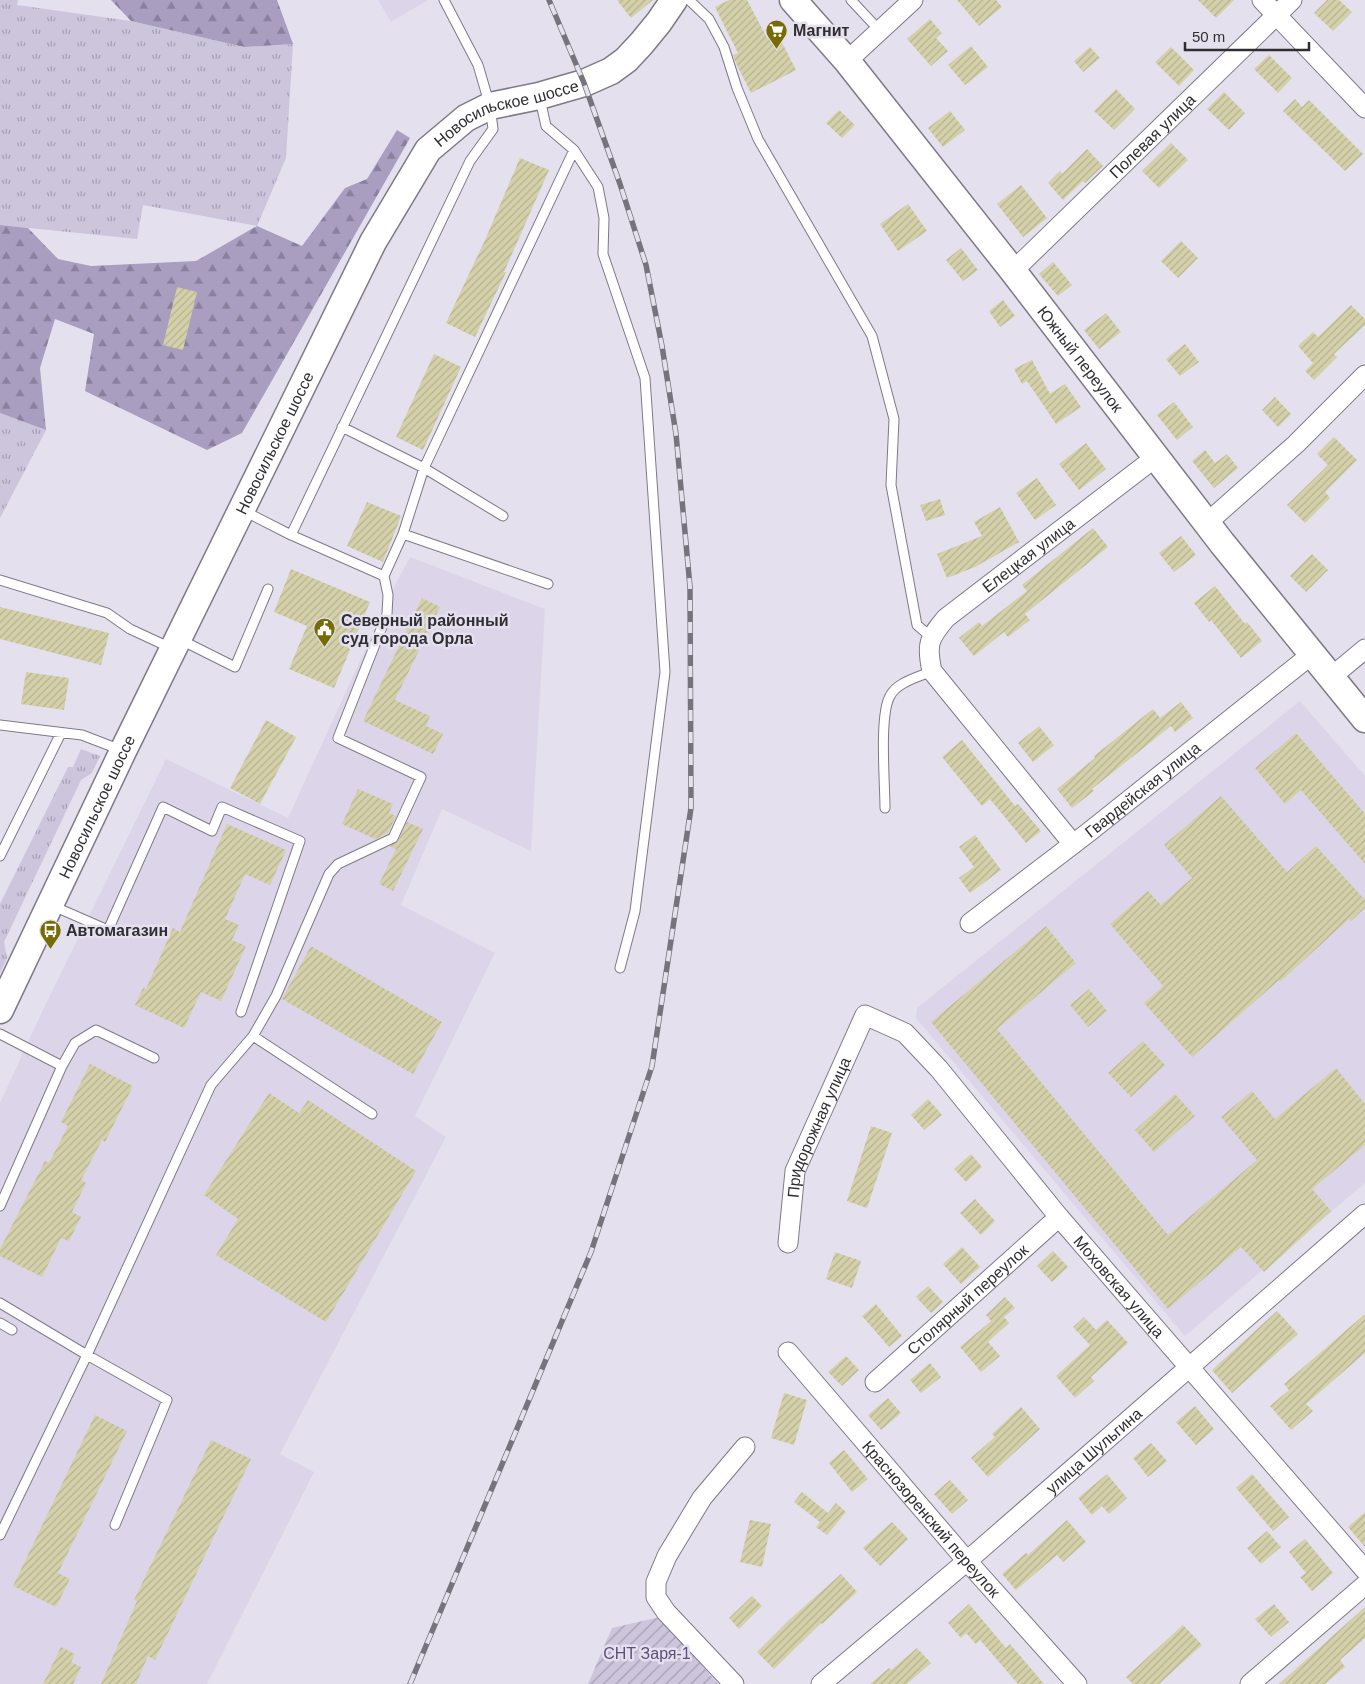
<svg xmlns="http://www.w3.org/2000/svg" width="1365" height="1684" viewBox="0 0 1365 1684" font-family="Helvetica,sans-serif">
<style>
.built{fill:#dcd5ea}
.grass{fill:url(#grass-tufts)}
.forest{fill:url(#forest-firs)}
.garden{fill:url(#garden-furrows)}
.building{fill:url(#building-hatch)}
.lines{fill:none;stroke-linecap:round;stroke-linejoin:round}
.lane-casing{stroke:#7e7a86;stroke-width:11}
.street-casing{stroke:#7e7a86;stroke-width:21}
.secondary-casing{stroke:#7e7a86;stroke-width:29}
.lane{stroke:#fff;stroke-width:9}
.street{stroke:#fff;stroke-width:19}
.secondary{stroke:#fff;stroke-width:26}
.rail-casing{stroke:#75737b;stroke-width:5.5}
.rail{stroke:#e4e0ee;stroke-width:4;stroke-dasharray:11;stroke-linecap:butt}
.labels{text-anchor:middle;stroke-width:5;stroke-linejoin:round;paint-order:stroke}
.poi-label{font-size:16px;font-weight:bold;fill:#302e33;stroke:#e4e0ee;text-anchor:start}
.street-label{font-size:16px;fill:#302e33;stroke:#e4e0ee}
.park-label{font-size:16px;fill:#5f4d7e;stroke:#e4e0ee}
</style>
<defs>
<pattern id="grass-tufts" width="24" height="20" patternUnits="userSpaceOnUse" patternTransform="scale(1.25)"><rect width="24" height="20" fill="#ccc5dc"/><path d="M3 7l-1-3M5 7V3M7 7l1-3M15 17l-1-3M17 17v-4M19 17l1-3" fill="none" stroke="#a6a0b3"/></pattern>
<pattern id="forest-firs" width="22" height="20" patternUnits="userSpaceOnUse" patternTransform="scale(1.25)"><rect width="22" height="20" fill="#a99dc0"/><path d="M5 1l3.5 6h-7zM16 11l3.5 6h-7z" fill="#8a809d"/></pattern>
<pattern id="garden-furrows" width="10" height="10" patternUnits="userSpaceOnUse" patternTransform="scale(1.25)"><rect width="10" height="10" fill="#ccc5dc"/><path d="M-1 1l2-2M0 10L10 0M9 11l2-2" fill="none" stroke="#a6a0b3"/></pattern>
<pattern id="building-hatch" width="6" height="6" patternUnits="userSpaceOnUse" patternTransform="scale(1.25)"><rect width="6" height="6" fill="#d4d0a9"/><path d="M-1 1l2-2M0 6l6-6M5 7l2-2" fill="none" stroke="#b6b392"/></pattern>
</defs>
<rect width="100%" height="100%" fill="#e4e0ee"/>
<path class="built" d="M 378,0 L 428,0 L 391,22 Z
M 410,557 L 545,609 L 531,851 L 442,809 L 401,905 L 495,953 L 415,1116 L 446,1137 L 280,1454 L 314,1472 L 207,1684 L 0,1684 L 0,1103 L 40,1016 L 166,759 L 288,818 L 393,589 Z
M 1300,701 L 1365,776 L 1365,1183 L 1185,1336 L 916,1018 L 917,1008 Z"/>
<path class="grass" d="M 0,0 L 18,0 L 17,5 L 131,21 L 244,47 L 293,44 L 286,158 L 257,226 L 143,205 L 137,239 L 0,225 Z
M 0,413 L 46,430 L 0,518 Z
M 81,749 L 100,756 L 92,773 L 81,780 L 4,942 L 7,958 L 0,973 L 0,904 L 68,767 L 73,767 Z"/>
<path class="forest" d="M 111,0 L 277,0 L 293,44 L 244,47 L 131,21 Z
M 397,130 L 410,138 L 242,433 L 207,450 L 85,391 L 94,334 L 55,319 L 40,368 L 46,430 L 0,413 L 0,225 L 28,228 L 58,259 L 91,266 L 196,261 L 257,226 L 302,246 L 345,188 L 367,179 Z"/>
<path class="garden" d="M 660,1617 L 718,1684 L 588,1684 L 612,1628 Z"/>
<path class="building" d="M 617,0 L 653,0 L 631,18 Z
M 729,0 L 747,0 L 767,38 L 777,33 L 796,70 L 751,93 L 736,63 L 733,55 L 738,53 L 715,7 Z
M 957,0 L 996,0 L 1002,7 L 979,26 Z
M 1198,0 L 1234,0 L 1216,18 Z
M 1327,0 L 1339,0 L 1352,12 L 1333,31 L 1314,13 Z
M 930,19 L 942,33 L 936,38 L 948,51 L 931,66 L 907,39 Z
M 971,46 L 988,67 L 965,85 L 948,65 Z
M 1090,47 L 1100,58 L 1083,72 L 1074,61 Z
M 1171,47 L 1194,70 L 1179,86 L 1155,62 Z
M 1269,55 L 1292,78 L 1278,93 L 1254,69 Z
M 1116,89 L 1135,109 L 1114,130 L 1094,111 Z
M 1224,92 L 1245,113 L 1229,130 L 1207,109 Z
M 1295,99 L 1302,107 L 1309,100 L 1363,154 L 1345,171 L 1283,111 Z
M 839,110 L 855,125 L 842,138 L 826,123 Z
M 950,111 L 965,130 L 943,147 L 928,128 Z
M 1171,143 L 1188,160 L 1159,188 L 1142,171 Z
M 1087,149 L 1103,166 L 1085,183 L 1083,181 L 1063,200 L 1048,183 L 1060,171 L 1062,174 Z
M 520,158 L 549,170 L 504,272 L 506,272 L 475,337 L 446,323 L 485,240 Z
M 1021,185 L 1047,218 L 1023,237 L 997,204 Z
M 908,204 L 927,231 L 898,251 L 880,224 Z
M 1181,241 L 1198,258 L 1178,278 L 1161,261 Z
M 961,248 L 978,270 L 963,281 L 946,260 Z
M 1053,262 L 1072,285 L 1058,296 L 1039,274 Z
M 177,287 L 197,292 L 183,350 L 163,345 Z
M 1003,300 L 1015,316 L 1000,327 L 989,311 Z
M 1351,305 L 1365,319 L 1365,325 L 1334,354 L 1337,357 L 1314,380 L 1305,371 L 1313,363 L 1298,346 L 1313,332 L 1318,337 Z
M 1106,313 L 1121,332 L 1099,349 L 1084,330 Z
M 1185,344 L 1199,362 L 1180,376 L 1166,359 Z
M 434,354 L 461,367 L 423,450 L 396,437 Z
M 1032,360 L 1050,394 L 1065,384 L 1081,407 L 1056,424 L 1027,381 L 1022,384 L 1014,369 Z
M 1275,397 L 1291,414 L 1278,427 L 1262,410 Z
M 1174,402 L 1193,427 L 1177,440 L 1157,415 Z
M 1334,437 L 1357,460 L 1325,492 L 1330,498 L 1305,523 L 1287,505 L 1328,465 L 1317,454 Z
M 1086,443 L 1106,469 L 1079,490 L 1059,464 Z
M 1205,450 L 1215,463 L 1227,454 L 1238,468 L 1214,488 L 1192,461 Z
M 1037,478 L 1056,505 L 1035,520 L 1016,493 Z
M 940,499 L 945,515 L 926,521 L 920,505 Z
M 367,502 L 401,516 L 383,562 L 347,546 Z
M 1000,507 L 1019,542 L 975,567 L 947,578 L 937,554 L 982,536 L 974,522 Z
M 1093,528 L 1108,547 L 1025,614 L 1030,620 L 1008,637 L 1004,632 L 974,656 L 959,638 L 979,622 L 982,626 L 1027,591 L 1022,585 Z
M 1181,536 L 1196,555 L 1174,572 L 1159,553 Z
M 1312,554 L 1328,570 L 1306,592 L 1290,576 Z
M 291,569 L 370,602 L 334,688 L 289,669 L 307,626 L 274,612 Z
M 1215,586 L 1245,624 L 1247,622 L 1262,641 L 1241,658 L 1211,620 L 1209,622 L 1194,603 Z
M 422,598 L 440,607 L 395,700 L 430,716 L 426,726 L 443,734 L 433,754 L 363,721 Z
M 0,607 L 109,633 L 101,665 L 0,639 Z
M 26,672 L 69,678 L 64,710 L 21,704 Z
M 1181,702 L 1193,718 L 1175,732 L 1171,726 L 1092,789 L 1094,791 L 1072,808 L 1057,789 L 1095,758 L 1094,756 L 1153,709 L 1160,718 Z
M 266,720 L 296,737 L 260,804 L 230,788 Z
M 1039,726 L 1054,745 L 1033,762 L 1018,743 Z
M 1296,733 L 1365,814 L 1365,864 L 1301,790 L 1285,804 L 1255,768 Z
M 962,740 L 1015,806 L 1018,804 L 1041,831 L 1026,843 L 990,799 L 982,806 L 942,757 Z
M 358,789 L 393,804 L 389,813 L 396,816 L 388,833 L 375,839 L 342,824 Z
M 1221,796 L 1287,872 L 1316,846 L 1365,900 L 1365,908 L 1351,921 L 1349,919 L 1281,981 L 1279,980 L 1192,1057 L 1144,1003 L 1163,986 L 1110,924 L 1148,891 L 1161,905 L 1192,878 L 1164,845 Z
M 407,822 L 423,829 L 393,891 L 379,884 L 396,849 L 390,846 L 398,841 Z
M 227,824 L 286,850 L 270,885 L 245,874 L 225,919 L 239,925 L 232,940 L 246,946 L 221,1001 L 201,992 L 184,1028 L 135,1005 L 143,988 L 146,989 L 173,928 L 180,932 Z
M 975,835 L 1001,870 L 970,893 L 959,878 L 974,867 L 959,847 Z
M 1046,926 L 1076,963 L 997,1029 L 1168,1235 L 1257,1160 L 1221,1117 L 1252,1091 L 1275,1119 L 1336,1068 L 1365,1104 L 1365,1145 L 1312,1189 L 1331,1211 L 1264,1272 L 1241,1247 L 1168,1309 L 931,1022 Z
M 311,946 L 442,1022 L 413,1074 L 282,999 Z
M 1089,989 L 1107,1011 L 1088,1027 L 1070,1005 Z
M 1143,1041 L 1165,1065 L 1131,1097 L 1108,1073 Z
M 90,1064 L 133,1086 L 105,1142 L 102,1140 L 81,1180 L 86,1183 L 72,1212 L 81,1217 L 69,1241 L 61,1238 L 42,1277 L 0,1256 L 0,1249 L 45,1161 L 49,1163 L 68,1126 L 61,1122 Z
M 269,1093 L 299,1113 L 308,1100 L 416,1171 L 326,1322 L 216,1255 L 238,1219 L 204,1195 Z
M 1175,1094 L 1195,1116 L 1154,1152 L 1135,1130 Z
M 928,1099 L 942,1115 L 924,1130 L 911,1115 Z
M 871,1126 L 892,1133 L 867,1208 L 847,1201 Z
M 971,1154 L 982,1167 L 966,1182 L 954,1169 Z
M 975,1199 L 995,1221 L 981,1235 L 960,1213 Z
M 962,1247 L 980,1267 L 961,1284 L 943,1264 Z
M 1053,1251 L 1068,1267 L 1052,1282 L 1037,1266 Z
M 835,1252 L 861,1261 L 852,1288 L 826,1279 Z
M 928,1286 L 943,1302 L 931,1313 L 916,1297 Z
M 1005,1297 L 1015,1308 L 1004,1317 L 1009,1323 L 988,1342 L 1000,1356 L 981,1372 L 960,1347 L 991,1321 L 986,1315 Z
M 876,1304 L 902,1336 L 889,1347 L 862,1316 Z
M 1277,1311 L 1298,1334 L 1232,1393 L 1212,1370 Z
M 1365,1314 L 1365,1353 L 1306,1404 L 1313,1411 L 1291,1430 L 1270,1406 L 1289,1390 L 1284,1384 Z
M 1084,1317 L 1096,1330 L 1107,1320 L 1128,1343 L 1091,1377 L 1094,1381 L 1075,1398 L 1056,1376 L 1090,1345 L 1073,1327 Z
M 846,1356 L 859,1370 L 842,1386 L 828,1372 Z
M 930,1363 L 941,1377 L 921,1393 L 910,1380 Z
M 784,1393 L 807,1400 L 794,1445 L 771,1438 Z
M 888,1398 L 901,1413 L 881,1430 L 868,1415 Z
M 1195,1406 L 1214,1429 L 1196,1445 L 1176,1422 Z
M 1021,1407 L 1040,1429 L 988,1477 L 971,1458 L 995,1437 L 992,1434 Z
M 95,1415 L 127,1431 L 58,1573 L 70,1579 L 56,1607 L 13,1586 Z
M 211,1440 L 251,1459 L 155,1660 L 148,1656 L 136,1684 L 101,1684 L 137,1601 L 134,1600 Z
M 1151,1443 L 1167,1461 L 1148,1477 L 1133,1458 Z
M 844,1450 L 868,1479 L 852,1492 L 829,1463 Z
M 1107,1474 L 1127,1498 L 1109,1514 L 1102,1506 L 1092,1515 L 1078,1498 Z
M 1252,1474 L 1289,1517 L 1273,1531 L 1236,1488 Z
M 950,1480 L 968,1500 L 952,1514 L 934,1494 Z
M 802,1492 L 828,1513 L 836,1503 L 846,1512 L 827,1535 L 816,1527 L 820,1522 L 794,1502 Z
M 1365,1512 L 1365,1547 L 1348,1527 Z
M 750,1520 L 771,1524 L 762,1567 L 740,1562 Z
M 1067,1520 L 1086,1542 L 1063,1562 L 1057,1555 L 1016,1590 L 1002,1574 L 1026,1553 L 1028,1555 Z
M 892,1522 L 908,1539 L 880,1566 L 863,1548 Z
M 1267,1531 L 1281,1547 L 1261,1564 L 1247,1548 Z
M 1305,1539 L 1333,1573 L 1312,1591 L 1300,1577 L 1306,1573 L 1289,1552 Z
M 841,1574 L 857,1592 L 822,1624 L 821,1623 L 774,1669 L 757,1652 L 789,1620 Z
M 752,1596 L 762,1606 L 739,1629 L 729,1618 Z
M 969,1604 L 1006,1648 L 1010,1644 L 1044,1684 L 1018,1684 L 980,1640 L 976,1644 L 966,1633 L 961,1638 L 948,1623 Z
M 1274,1604 L 1289,1622 L 1271,1637 L 1255,1619 Z
M 1365,1607 L 1365,1638 L 1340,1660 L 1345,1667 L 1325,1684 L 1279,1684 Z
M 1183,1625 L 1202,1645 L 1159,1684 L 1133,1684 L 1126,1677 Z
M 61,1647 L 75,1654 L 71,1662 L 81,1667 L 73,1684 L 43,1684 Z
M 917,1648 L 931,1663 L 907,1684 L 870,1684 L 889,1668 L 891,1670 Z"/>
<g class="lines">
<defs>
<path id="lane" d="M 689,0 L 709,19 L 724,47 L 737,88 L 758,139 L 872,336 L 894,419 L 891,485 L 917,625 L 931,637
M 851,0 L 880,31
M 540,99 L 546,126 L 574,150 L 598,187 L 604,218 L 603,254 L 645,378 L 665,672 L 635,911 L 620,968
M 342,427 L 424,468 L 503,516
M 244,511 L 291,535 L 470,161 L 493,129 L 490,106 L 478,65 L 444,0
M 291,535 L 384,576 L 403,534
M 0,580 L 107,613 L 130,629 L 171,648
M 548,584 L 403,534 L 424,468 L 574,150
M 181,640 L 235,667 L 268,589
M 0,725 L 82,735 L 121,750
M 885,808 C 885,783 879,715 890,696 C 897,682 919,677 932,671
M 0,856 L 61,733
M 53,906 L 108,930 L 163,807 L 212,831 L 222,807 L 300,841 L 241,1012
M 0,1034 L 62,1066 L 75,1043 L 96,1030 L 154,1058
M 253,1036 L 276,996 L 329,874 L 338,864 L 393,838 L 421,777 L 338,738 L 387,614 L 388,595 L 384,576
M 0,1206 L 62,1066
M 0,1303 L 87,1355 L 167,1400 L 115,1525
M 0,1323 L 12,1330
M 0,1535 L 87,1355 L 211,1085 L 253,1036 L 372,1114"/>
<g id="street">
<path d="M 1262,0 L 1365,108"/>
<path d="M 847,61 L 913,0"/>
<path id="s1" d="M 1013,271 L 1292,0"/>
<path d="M 1207,523 L 1296,444 L 1365,375"/>
<path d="M 1330,678 L 1365,649"/>
<path id="s2" d="M 1073,844 L 932,671 C 926,644 929,638 946,618 L 1156,457"/>
<path id="s3" d="M 970,923 L 1089,832 L 1311,655"/>
<path id="s4" d="M 788,1243 L 795,1171 L 865,1015 L 905,1033 L 939,1069 L 1059,1217 L 1365,1570"/>
<path id="s5" d="M 788,1352 L 967,1561 L 1077,1684"/>
<path id="s6" d="M 875,1382 L 1059,1217"/>
<path d="M 734,1684 L 666,1612 L 656,1597 L 656,1582 L 667,1556 L 702,1498 L 745,1447"/>
<path id="s7" d="M 821,1684 L 967,1561 L 1365,1214"/>
<path d="M 1250,1684 L 1365,1585"/>
</g>
<g id="secondary">
<path id="s8" d="M 793,0 L 847,61 L 1013,271 L 1222,543 L 1365,719"/>
<path id="s9" d="M 0,1010 L 123,751 L 373,242 L 428,150 L 466,118 L 490,106 L 539,96 L 584,83 L 611,71 L 626,60 L 641,44 L 659,22 L 674,0"/>
</g>
</defs>
<use href="#lane" class="lane-casing"/>
<use href="#street" class="street-casing"/>
<use href="#secondary" class="secondary-casing"/>
<use href="#lane" class="lane"/>
<use href="#street" class="street"/>
<use href="#secondary" class="secondary"/>
<defs>
<path id="rail" d="M 410,1684 L 591,1252 L 652,1066 L 691,808 L 690,587 L 676,434 L 662,346 L 646,265 L 620,184 L 584,83 L 549,0"/>
</defs>
<use href="#rail" class="rail-casing"/>
<use href="#rail" class="rail"/>
</g>
<defs>
<symbol id="supermarket-pin" viewBox="-11 -11 22 30"><path d="M0 17L-7.5 6A9.5 9.5 0 1 1 7.5 6Z" fill="#776b05" stroke="#e4e0ee"/><path d="M-6-5.5h2.5l.6 2H6L4.5 2H-2.5L-4.4-4H-6ZM-1.5 3.2a1.3 1.3 0 1 0 .1 0ZM3 3.2a1.3 1.3 0 1 0 .1 0Z" fill="#fff"/></symbol>
<symbol id="civic-pin" viewBox="-11 -11 22 30"><path d="M0 17L-7.5 6A9.5 9.5 0 1 1 7.5 6Z" fill="#776b05" stroke="#e4e0ee"/><path d="M-.6-6.5H3V-4.5H.6V-3L4-1V1h2V6H-6V1h2V-1L-.6-3ZM-1.2 2.5V6h2.4V2.5Z" fill="#fff"/></symbol>
<symbol id="bus-pin" viewBox="-11 -11 22 30"><path d="M0 17L-7.5 6A9.5 9.5 0 1 1 7.5 6Z" fill="#776b05" stroke="#e4e0ee"/><path d="M-5-6H5V4H4V6H2V4H-2V6H-4V4H-5ZM-3.5-4V0h7V-4ZM-3.5 1.2v1.5H-2V1.2ZM2 1.2v1.5H3.5V1.2Z" fill="#fff"/></symbol>
</defs>
<g fill-rule="evenodd">
<use href="#supermarket-pin" x="764" y="18" width="25" height="34"/>
<use href="#civic-pin" x="312" y="616" width="25" height="34"/>
<use href="#bus-pin" x="38" y="918" width="25" height="34"/>
</g>
<g class="labels">
<g class="poi-label">
<text x="793" y="36">Магнит</text>
<text x="341" y="626">Северный районный<tspan x="341" dy="18">суд города Орла</tspan></text>
<text x="66" y="936">Автомагазин</text>
</g>
<g class="street-label">
<text dy="6" stroke="none"><textPath href="#s9" startOffset="1050">Новосильское шоссе</textPath></text>
<text dy="6" stroke="none"><textPath href="#s1" startOffset="194">Полевая улица</textPath></text>
<text dy="6" stroke="none"><textPath href="#s8" startOffset="460">Южный переулок</textPath></text>
<text dy="6" stroke="none"><textPath href="#s9" startOffset="630">Новосильское шоссе</textPath></text>
<text dy="6" stroke="none"><textPath href="#s2" startOffset="385">Елецкая улица</textPath></text>
<text dy="6" stroke="none"><textPath href="#s3" startOffset="218">Гвардейская улица</textPath></text>
<text dy="6" stroke="none"><textPath href="#s9" startOffset="225">Новосильское шоссе</textPath></text>
<text dy="6" stroke="none"><textPath href="#s4" startOffset="121">Придорожная улица</textPath></text>
<text dy="6" stroke="none"><textPath href="#s4" startOffset="619">Моховская улица</textPath></text>
<text dy="6" stroke="none"><textPath href="#s6" startOffset="124">Столярный переулок</textPath></text>
<text dy="6" stroke="none"><textPath href="#s7" startOffset="359">улица Шульгина</textPath></text>
<text dy="6" stroke="none"><textPath href="#s5" startOffset="220">Краснозоренский переулок</textPath></text>
</g>
<g class="park-label">
<text x="647" y="1659">СНТ Заря-1</text>
</g>
</g>
<path d="M1185 42v8h124v-8" fill="none" stroke="#302e33" stroke-width="2.5"/>
<text x="1192" y="42" font-size="15" fill="#302e33" stroke="#e4e0ee" stroke-width="4" paint-order="stroke">50 m</text>
</svg>
